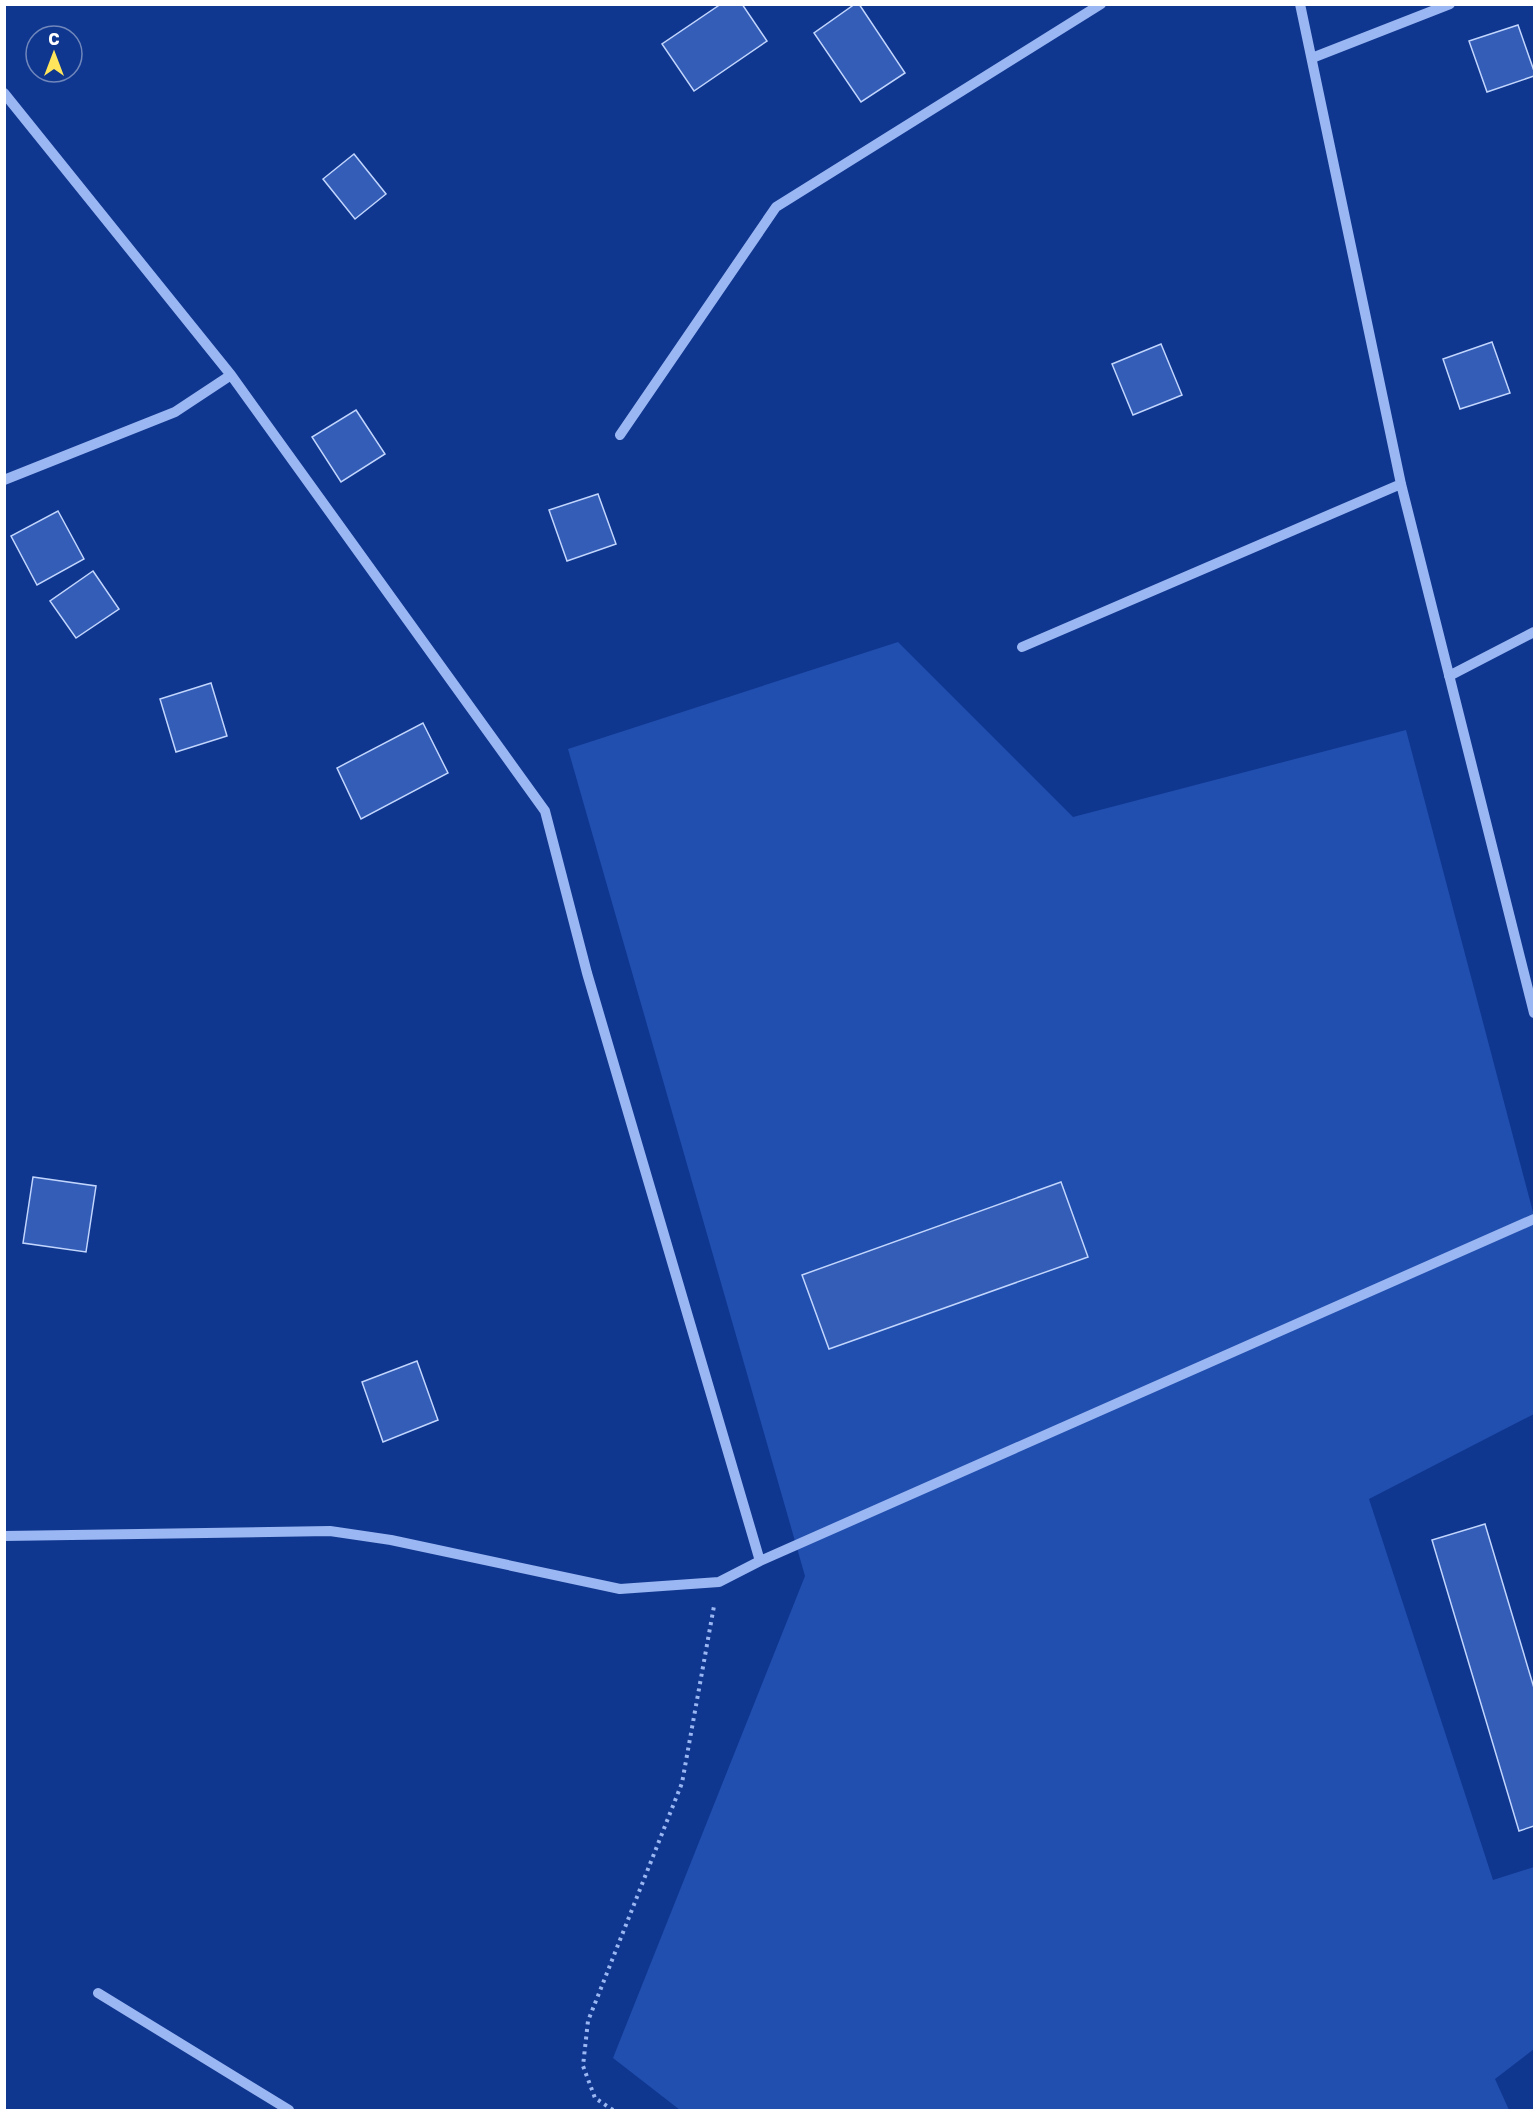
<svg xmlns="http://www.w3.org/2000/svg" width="1539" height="2115" viewBox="0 0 1539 2115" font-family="'Golos Text',sans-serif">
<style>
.green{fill:#214faf}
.building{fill:#345db7;stroke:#c1d5fd;stroke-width:1.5}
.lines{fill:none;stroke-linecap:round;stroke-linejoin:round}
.path{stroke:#9ab6f3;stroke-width:4;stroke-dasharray:3 4.5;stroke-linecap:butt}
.minor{stroke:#9ab6f3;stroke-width:10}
</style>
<rect width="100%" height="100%" fill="#10378f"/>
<path class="green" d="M 898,642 L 1073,817 L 1406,730 L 1534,1216 L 1534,1414 L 1369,1499 L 1493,1880 L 1534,1867 L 1534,2049 L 1495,2079 L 1509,2110 L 680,2110 L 613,2058 L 805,1576 L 568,749 Z"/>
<path class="building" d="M 721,4 L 742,4 L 767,41 L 694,91 L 662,44 Z
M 855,4 L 859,4 L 905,73 L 861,102 L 814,33 Z
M 1518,25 L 1534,71 L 1534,76 L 1487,92 L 1469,41 Z
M 354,154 L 386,194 L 355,219 L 323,179 Z
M 1492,342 L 1510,393 L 1460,409 L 1443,359 Z
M 1161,344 L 1182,395 L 1133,415 L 1112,364 Z
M 356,410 L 385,454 L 341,482 L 312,437 Z
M 598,494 L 616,544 L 567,561 L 549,510 Z
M 58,511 L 84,559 L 37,585 L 11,536 Z
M 93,571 L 119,609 L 76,638 L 50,601 Z
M 211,683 L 227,736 L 176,752 L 160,699 Z
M 423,723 L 448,773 L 361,819 L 337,768 Z
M 33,1177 L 96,1186 L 86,1252 L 23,1243 Z
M 1061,1182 L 1088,1257 L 829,1349 L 802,1275 Z
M 417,1361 L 438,1420 L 383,1442 L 362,1382 Z
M 1485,1524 L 1534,1688 L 1534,1826 L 1519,1831 L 1432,1540 Z"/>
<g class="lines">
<path class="path" d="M 613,2110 L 595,2098 L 583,2066 L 588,2021 L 682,1783 L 714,1606"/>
<path class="minor" d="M 1300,4 L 1401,484 L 1534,1013
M 1312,58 L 1450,4
M 4,93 L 231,375 L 545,811 L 587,973 L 760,1561
M 620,435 L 776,207 L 1101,4
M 4,480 L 175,412 L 231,375
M 1022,647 L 1401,484
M 1449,676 L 1534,632
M 4,1536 L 330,1531 L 391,1540 L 620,1589 L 719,1582 L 760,1561 L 1534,1219
M 98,1993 L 289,2110"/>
</g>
<rect width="1539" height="2115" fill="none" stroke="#ffffff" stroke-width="12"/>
<g transform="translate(54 54)"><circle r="28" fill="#10378f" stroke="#7087bc" stroke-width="1.5"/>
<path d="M0-4.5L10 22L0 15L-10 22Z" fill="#ffe55b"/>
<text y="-9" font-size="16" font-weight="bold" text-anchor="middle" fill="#ffffff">С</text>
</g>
</svg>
